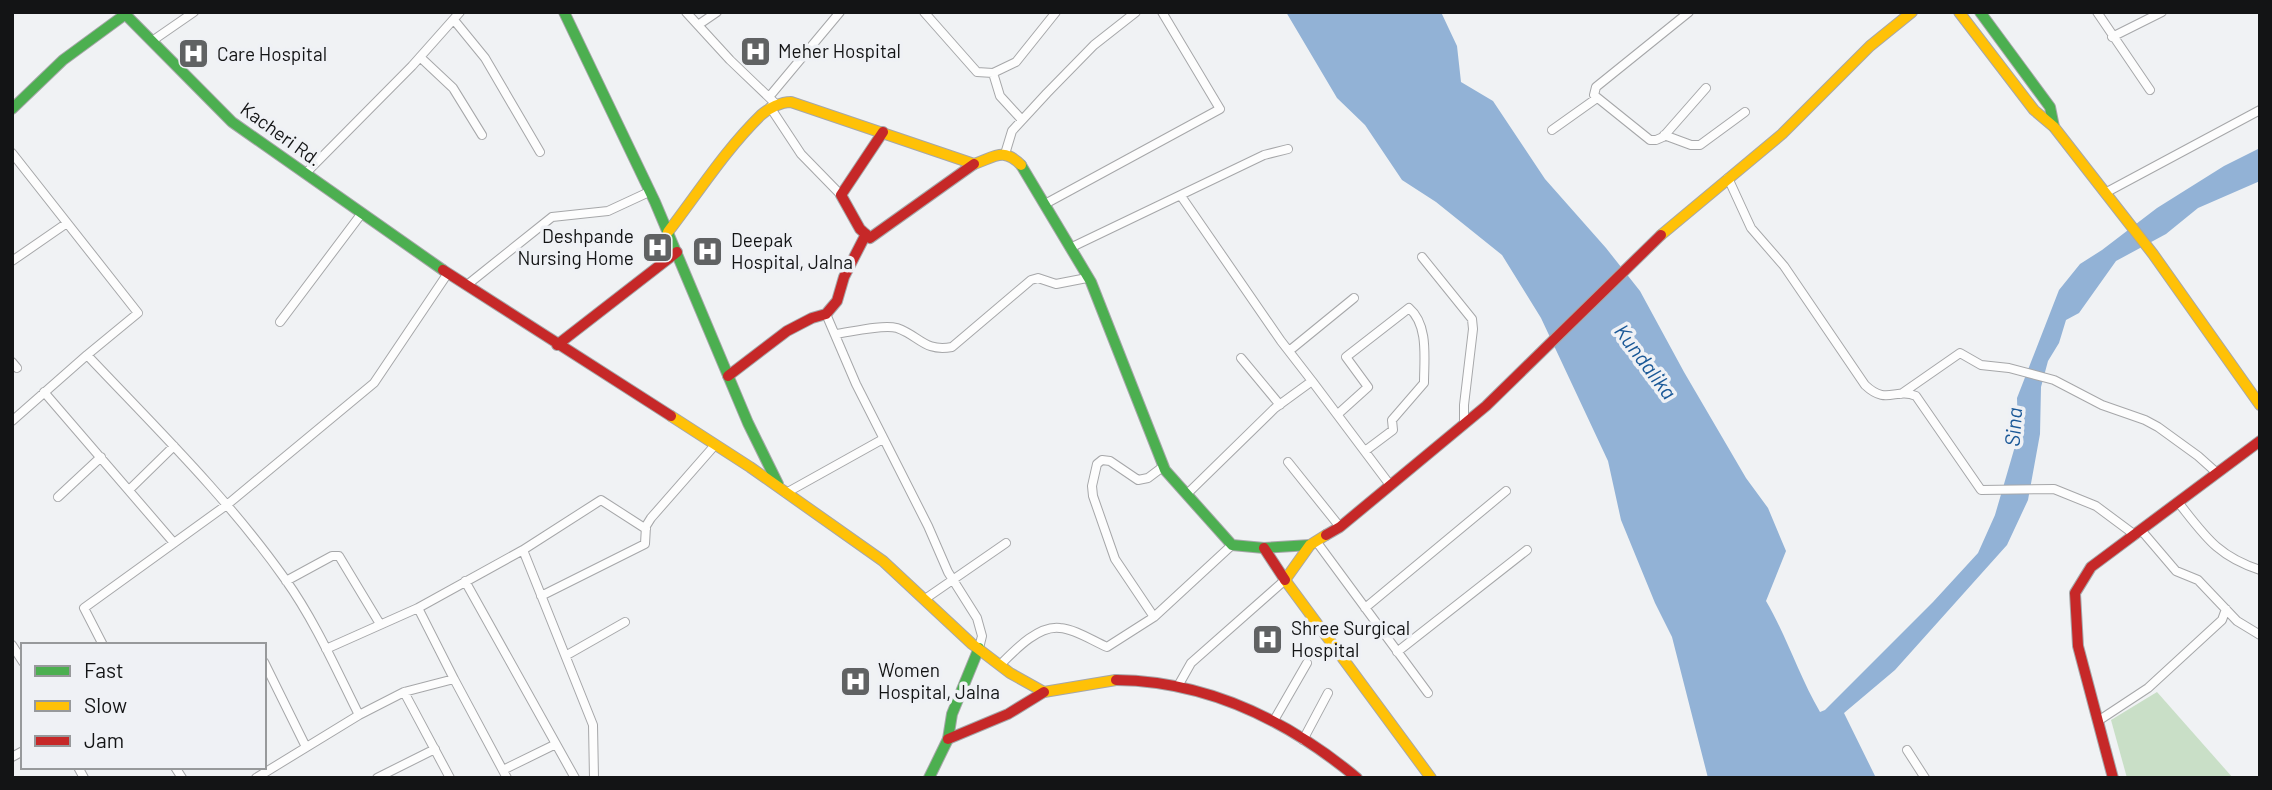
<svg xmlns="http://www.w3.org/2000/svg" width="2272" height="790" viewBox="0 0 2272 790" font-family="Barlow,sans-serif">
<style>
.green{fill:#c9dfc7}
.water{fill:#92b2d6}
.lines{fill:none;stroke-linecap:round;stroke-linejoin:round}
.street-casing{stroke:#a6a7a9;stroke-width:10}
.fast-casing{stroke:#a6a7a9;stroke-width:12}
.slow-casing{stroke:#a6a7a9;stroke-width:12}
.jam-casing{stroke:#a6a7a9;stroke-width:12}
.street{stroke:#fdfdfd;stroke-width:8}
.fast{stroke:#4caf50;stroke-width:10}
.slow{stroke:#ffc107;stroke-width:10}
.jam{stroke:#c62828;stroke-width:10}
.labels{text-anchor:middle;stroke-width:7;stroke-linejoin:round;paint-order:stroke}
.poi-label{font-size:19px;fill:#131415;stroke:#eff1f5;text-anchor:start}
.street-label{font-size:19px;fill:#131415;stroke:#eff1f5}
.water-label{font-size:21px;font-style:italic;fill:#1a5897;stroke:#eff1f5}
</style>
<rect width="100%" height="100%" fill="#f0f2f4"/>
<path class="green" d="M 2157,692 L 2233,778 L 2127,778 L 2111,720 Z"/>
<path class="water" d="M 1286,12 L 1441,12 L 1457,46 L 1461,82 L 1493,101 L 1545,179 L 1606,248 L 1640,291 L 1684,372 L 1746,478 L 1768,508 L 1786,551 L 1766,601 C 1787,637 1799,676 1820,712 L 1825,710 L 1933,602 L 1978,553 L 1995,515 L 2018,436 L 2017,398 L 2059,290 L 2080,264 L 2102,250 L 2157,208 L 2224,166 L 2260,148 L 2260,181 L 2198,208 L 2166,234 L 2116,261 L 2079,313 L 2066,320 L 2059,343 L 2048,361 L 2041,387 L 2040,434 L 2028,500 L 2007,545 L 1895,670 L 1844,713 L 1876,778 L 1708,778 L 1672,637 L 1655,603 L 1621,520 L 1608,461 L 1541,318 L 1502,255 L 1436,202 L 1402,180 L 1365,125 L 1337,98 Z"/>
<g class="lines">
<defs>
<path id="street" d="M 686,12 L 730,60 L 777,105
M 924,12 L 977,72 L 993,73 L 1016,62 L 1056,12
M 1689,12 L 1596,87 L 1594,95 L 1650,140 L 1656,140 L 1663,137 L 1706,88
M 2097,12 L 2150,90
M 454,20 L 485,58 L 540,152
M 698,25 L 717,12
M 2112,37 L 2162,12
M 152,41 L 194,12
M 420,57 L 453,88 L 482,135
M 993,73 L 1000,96 L 1022,120
M 769,97 L 840,12
M 770,107 L 801,154 L 841,195
M 1552,130 L 1597,98
M 1664,135 L 1691,145 L 1700,145 L 1745,112
M 12,153 L 138,313 L 87,355 C 156,428 227,497 285,579 C 315,621 336,669 359,715
M 1005,154 L 1012,131 L 1047,93 L 1094,45 L 1136,12
M 305,174 L 412,66 L 460,12
M 1728,178 L 1751,228 L 1784,266 L 1865,385 C 1887,406 1895,387 1916,396 L 1981,490 L 2054,489 L 2096,506 L 2135,535
M 2105,193 L 2260,110
M 1181,196 L 1281,341 L 1312,381
M 1045,204 L 1220,109 L 1162,12
M 1070,248 L 1264,155 L 1288,149
M 1422,257 L 1472,319 L 1473,329 L 1464,405 L 1464,424
M 12,261 L 67,223
M 467,285 L 552,217 L 608,211 L 649,192
M 826,314 L 856,384 L 928,526 L 948,572 L 977,618 L 982,636 L 979,648
M 280,322 L 362,213
M 836,334 C 851,332 883,324 897,328 C 920,336 924,352 952,347 L 1031,280 L 1038,278 L 1056,284 L 1087,278
M 1289,351 L 1354,298
M 1241,358 L 1280,405
M 12,362 L 17,368
M 44,392 L 174,543
M 1901,394 L 1960,353 L 1981,365 L 2009,368 L 2054,380 L 2102,405 L 2145,420 L 2158,427 L 2198,456 L 2217,473
M 1338,414 L 1368,387 L 1346,357 L 1409,308 C 1429,325 1424,359 1424,383 L 1392,420 L 1393,430 L 1365,451
M 12,421 L 87,355
M 1288,462 L 1340,527
M 129,490 L 174,446
M 786,493 L 883,439
M 1187,494 L 1275,408 L 1312,381 L 1390,485
M 58,497 L 101,457
M 2178,502 C 2205,536 2217,556 2260,570
M 2141,530 L 2176,571 L 2198,580 L 2237,621 L 2260,635
M 1316,541 L 1428,693
M 523,550 L 601,500 L 646,529
M 286,581 L 332,556 L 339,556 L 380,624
M 465,581 L 575,778
M 541,596 L 645,544 L 646,526 L 651,518 L 715,445
M 925,599 L 1006,543
M 1365,608 L 1506,491
M 1154,617 L 1115,559 L 1093,496 L 1092,486 L 1097,464 L 1102,460 L 1110,461 L 1138,480 L 1148,478 L 1164,466
M 12,645 L 23,662
M 103,645 L 84,608 L 228,504 L 374,383 L 448,273
M 326,649 L 418,608
M 1397,652 L 1527,550
M 567,655 L 625,622
M 264,662 L 306,747
M 1000,665 C 1014,651 1038,625 1060,628 C 1075,629 1093,641 1107,647 L 1154,617 L 1232,545
M 454,679 L 418,608 L 523,550 L 593,725 L 594,778
M 1178,686 L 1191,663 L 1285,580
M 404,692 L 450,778
M 2098,721 L 2148,688 L 2222,620 L 2226,609
M 1273,722 L 1307,663
M 1303,740 L 1328,693
M 1907,750 L 1925,778
M 12,757 L 23,751
M 78,767 L 84,778
M 175,767 L 182,778
M 503,770 L 556,744
M 256,778 L 359,715 L 404,692 L 454,679 L 507,778
M 377,778 L 435,749"/>
<path id="fast" d="M 564,12 L 655,202 L 748,423 L 778,484
M 1980,12 L 2050,107 L 2054,127
M 124,13 L 232,122 L 443,270
M 12,109 L 63,60 L 123,16 L 124,12
M 1021,165 L 1091,282 L 1165,470 L 1232,545 L 1264,548 L 1310,545
M 929,778 L 948,739 L 952,714 L 979,648"/>
<path id="slow" d="M 1959,12 L 2034,110 L 2054,127 L 2153,254 L 2260,405
M 668,232 C 698,193 726,149 761,115 C 769,108 781,102 791,102 L 974,164 C 995,157 1003,147 1021,165
M 1661,235 L 1782,134 L 1870,46 L 1912,12
M 671,416 L 750,467 L 883,561 L 972,644 L 1010,673 L 1044,692 L 1116,680
M 1326,535 L 1310,545 L 1285,580 L 1431,778"/>
<path id="jam" d="M 883,132 L 841,195 L 860,229 L 870,238 L 974,164
M 443,270 L 671,416
M 557,345 L 677,252
M 728,376 L 787,331 L 812,318 L 826,314 L 837,301 L 844,277 L 866,234
M 1326,535 L 1340,527 L 1486,406 L 1661,235
M 1264,548 L 1285,580
M 1116,680 C 1207,681 1287,720 1357,778
M 948,739 L 1008,714 L 1044,692
M 2113,778 L 2078,646 L 2075,593 L 2091,567 L 2260,441"/>
</defs>
<use href="#street" class="street-casing"/>
<use href="#fast" class="fast-casing"/>
<use href="#slow" class="slow-casing"/>
<use href="#jam" class="jam-casing"/>
<use href="#street" class="street"/>
<use href="#fast" class="fast"/>
<use href="#slow" class="slow"/>
<use href="#jam" class="jam"/>
</g>
<defs>
<symbol id="hospital-square" viewBox="-11 -11 22 22"><rect x="-9" y="-9" width="18" height="18" rx="4" fill="#606263" stroke="#eff1f5"/><path d="M-5-5h3v3.5h4V-5h3V5h-3V1.5h-4V5h-3Z" fill="#fff"/></symbol>
</defs>
<g fill-rule="evenodd">
<use href="#hospital-square" x="738" y="34" width="35" height="35"/>
<use href="#hospital-square" x="176" y="36" width="35" height="35"/>
<use href="#hospital-square" x="640" y="230" width="35" height="35"/>
<use href="#hospital-square" x="690" y="234" width="35" height="35"/>
<use href="#hospital-square" x="1250" y="622" width="35" height="35"/>
<use href="#hospital-square" x="838" y="664" width="35" height="35"/>
</g>
<g class="labels">
<g class="poi-label">
<text x="778" y="58">Meher Hospital</text>
<text x="217" y="61">Care Hospital</text>
<text x="634" y="243" text-anchor="end">Deshpande<tspan x="634" dy="22">Nursing Home</tspan></text>
<text x="731" y="247">Deepak<tspan x="731" dy="22">Hospital, Jalna</tspan></text>
<text x="1291" y="635">Shree Surgical<tspan x="1291" dy="22">Hospital</tspan></text>
<text x="878" y="677">Women<tspan x="878" dy="22">Hospital, Jalna</tspan></text>
</g>
<g class="street-label">
<text transform="translate(281 134) rotate(36)" y="7">Kacheri Rd.</text>
</g>
<g class="water-label">
<text transform="translate(1645 362) rotate(53)" y="7">Kundalika</text>
<text transform="translate(2014 427) rotate(-86)" y="7">Sina</text>
</g>
</g>
<rect width="2272" height="790" fill="none" stroke="#131415" stroke-width="28"/>
<rect x="21" y="643" width="245" height="126" fill="#eff1f5" stroke="#97999b" stroke-width="2"/>
<rect x="35" y="666" width="35" height="10" fill="#4caf50" stroke="#97999b" stroke-width="2"/>
<text x="84" y="678" font-size="21" fill="#131415">Fast</text>
<rect x="35" y="701" width="35" height="10" fill="#ffc107" stroke="#97999b" stroke-width="2"/>
<text x="84" y="713" font-size="21" fill="#131415">Slow</text>
<rect x="35" y="736" width="35" height="10" fill="#c62828" stroke="#97999b" stroke-width="2"/>
<text x="84" y="748" font-size="21" fill="#131415">Jam</text>
</svg>
